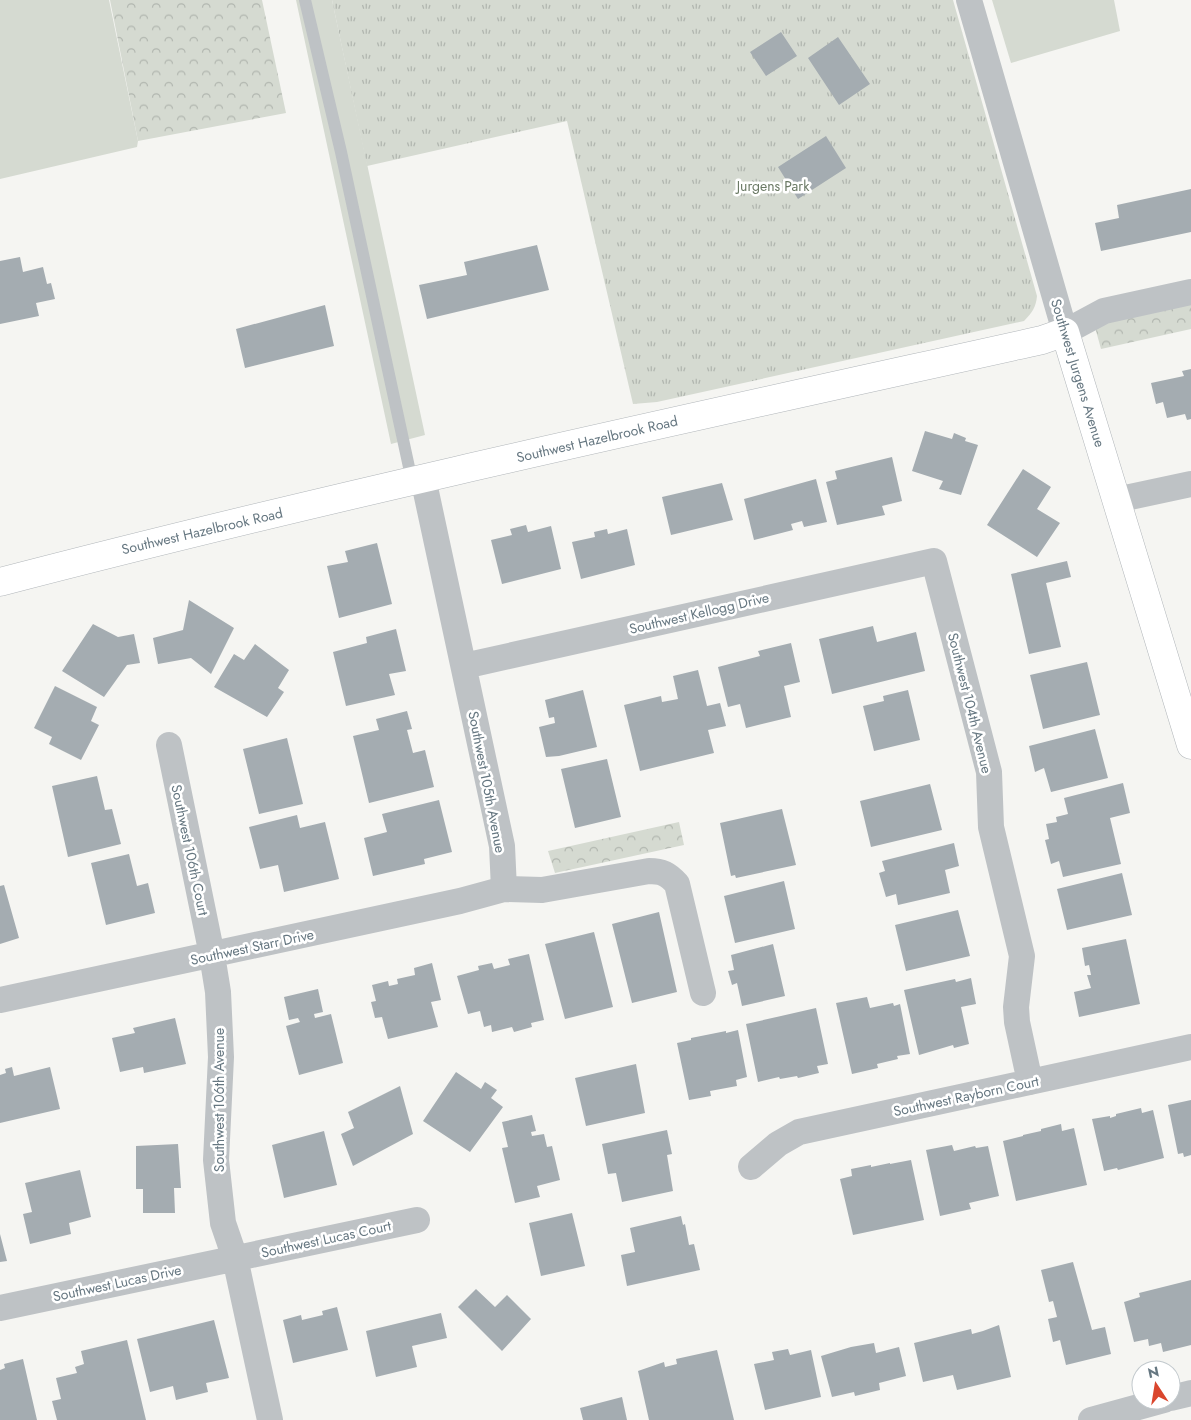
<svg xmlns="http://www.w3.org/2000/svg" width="1191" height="1420" viewBox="0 0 1191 1420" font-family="Jost,sans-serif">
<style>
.grass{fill:#d5dad1}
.forest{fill:url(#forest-crowns)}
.park{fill:url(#park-tufts)}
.building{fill:#a4acb1}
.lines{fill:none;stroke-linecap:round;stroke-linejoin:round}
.secondary-casing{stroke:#b1b6ba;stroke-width:29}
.lane{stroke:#bec2c5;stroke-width:12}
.street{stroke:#bec2c5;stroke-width:26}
.secondary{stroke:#fff;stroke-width:28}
.labels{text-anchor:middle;stroke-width:5;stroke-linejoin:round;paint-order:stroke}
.park-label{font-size:14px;fill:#6a7964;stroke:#fff}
.street-label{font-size:14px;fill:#667781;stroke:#fff}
</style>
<defs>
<pattern id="forest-crowns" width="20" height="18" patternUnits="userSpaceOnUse" patternTransform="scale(1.25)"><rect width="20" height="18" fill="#d5dad1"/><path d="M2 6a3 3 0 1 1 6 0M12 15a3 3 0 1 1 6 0" fill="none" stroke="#b1b6af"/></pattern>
<pattern id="park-tufts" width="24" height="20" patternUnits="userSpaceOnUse" patternTransform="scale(1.25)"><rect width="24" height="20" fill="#d5dad1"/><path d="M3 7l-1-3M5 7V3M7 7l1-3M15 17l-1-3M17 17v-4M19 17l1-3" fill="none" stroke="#b1b6af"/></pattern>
</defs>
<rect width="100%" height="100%" fill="#f5f5f2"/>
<path class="grass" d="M 0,0 L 109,0 L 138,141 L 137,147 L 0,179 Z
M 296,0 L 332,0 L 425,435 L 391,444 Z
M 992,0 L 1114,0 L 1120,31 L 1011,63 Z"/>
<path class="forest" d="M 110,0 L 262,0 L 286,113 L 138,141 Z
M 1191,299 L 1191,329 L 1101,349 L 1093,320 Z
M 679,822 L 684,845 L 555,873 L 548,851 Z"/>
<path class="park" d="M 332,0 L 953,0 L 1037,296 C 1036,307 1032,313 1024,321 L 657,402 L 633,404 L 567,121 L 367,166 Z"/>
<path class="building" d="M 781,32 L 797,56 L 766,76 L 750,52 Z
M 838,37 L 870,84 L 839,105 L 808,58 Z
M 826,136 L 846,168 L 798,199 L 778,167 Z
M 1191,189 L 1191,232 L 1101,251 L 1095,223 L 1119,218 L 1117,205 Z
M 537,245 L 549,290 L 427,319 L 419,285 L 467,275 L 464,262 Z
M 20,257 L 23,272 L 43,267 L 47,284 L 51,283 L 55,299 L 36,303 L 39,316 L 0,324 L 0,261 Z
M 325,305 L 334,346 L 245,368 L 236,329 Z
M 1191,369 L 1191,419 L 1187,420 L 1185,414 L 1167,418 L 1163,402 L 1156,404 L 1151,383 L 1184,376 L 1182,371 Z
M 925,431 L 952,439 L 954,433 L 966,438 L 965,441 L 978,445 L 961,495 L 939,489 L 943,481 L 912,471 Z
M 892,457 L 902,501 L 882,506 L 885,515 L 837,525 L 826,482 L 837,479 L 835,471 Z
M 1023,469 L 1051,487 L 1037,509 L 1060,523 L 1037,557 L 987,525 Z
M 816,479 L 827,522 L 804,527 L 802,521 L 791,524 L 793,530 L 754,540 L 744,499 Z
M 722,483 L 733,520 L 671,535 L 662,497 Z
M 526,525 L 528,532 L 551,526 L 561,569 L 502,584 L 491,540 L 512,535 L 510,529 Z
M 607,529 L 608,534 L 627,529 L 635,565 L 581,579 L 572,542 L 595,537 L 594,532 Z
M 377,543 L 392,604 L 339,618 L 327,566 L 348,562 L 345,551 Z
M 1067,561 L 1071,577 L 1046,583 L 1061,647 L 1029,654 L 1011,574 Z
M 189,600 L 234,628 L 211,674 L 191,658 L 158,664 L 153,638 L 183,630 Z
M 93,624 L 118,637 L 134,634 L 140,663 L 127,665 L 104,697 L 62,671 Z
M 873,626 L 877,642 L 916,632 L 925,671 L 832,694 L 819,639 Z
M 396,629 L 406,671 L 389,674 L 395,695 L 346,706 L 333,652 L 367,643 L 366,637 Z
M 791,643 L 800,682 L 784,686 L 791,717 L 746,728 L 740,704 L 728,707 L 718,667 L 760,656 L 758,651 Z
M 255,644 L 289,670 L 278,688 L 284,692 L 267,717 L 214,687 L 234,654 L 244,660 Z
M 1087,662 L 1100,715 L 1043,729 L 1030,675 Z
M 698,670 L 707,706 L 720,703 L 726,726 L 708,730 L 714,753 L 640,771 L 624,705 L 661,696 L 662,702 L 678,699 L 673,676 Z
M 55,686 L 97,707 L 91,721 L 99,725 L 81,760 L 49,744 L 52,737 L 34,728 Z
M 583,690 L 597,747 L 559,756 L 546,757 L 539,727 L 555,723 L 554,717 L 549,718 L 545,700 Z
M 908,690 L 920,740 L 874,751 L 863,706 L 884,701 L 883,696 Z
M 407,711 L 412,729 L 407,730 L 413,753 L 425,750 L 434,787 L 369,803 L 353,736 L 379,730 L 376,719 Z
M 1095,729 L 1108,778 L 1051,792 L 1044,768 L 1035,772 L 1029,746 Z
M 287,738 L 303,804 L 259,814 L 243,749 Z
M 607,759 L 621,817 L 575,828 L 561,769 Z
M 97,776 L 105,810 L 112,809 L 121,844 L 68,857 L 52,786 Z
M 1123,783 L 1130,813 L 1110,818 L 1121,864 L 1063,877 L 1059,861 L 1051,864 L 1045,840 L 1049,839 L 1046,824 L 1057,822 L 1056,817 L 1068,814 L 1064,798 Z
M 930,784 L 942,830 L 871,847 L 860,801 Z
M 439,800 L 452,852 L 424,859 L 425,864 L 373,876 L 364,838 L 387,832 L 382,814 Z
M 782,809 L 796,865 L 736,878 L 735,875 L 731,876 L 720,823 Z
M 297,815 L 300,828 L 325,822 L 339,879 L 284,892 L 278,865 L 260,869 L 249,827 Z
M 954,843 L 959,866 L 945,870 L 950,893 L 898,905 L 896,894 L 886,897 L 879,873 L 885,871 L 882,861 Z
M 129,854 L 137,886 L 148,883 L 155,913 L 106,925 L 91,863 Z
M 1122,873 L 1132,915 L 1067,930 L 1057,889 Z
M 784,881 L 795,929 L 735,943 L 724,896 Z
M 4,885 L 19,938 L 0,944 L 0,886 Z
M 958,910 L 970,956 L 906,971 L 895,925 Z
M 659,912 L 677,992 L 632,1003 L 612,924 Z
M 594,932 L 613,1007 L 565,1019 L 545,944 Z
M 1126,939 L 1140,1004 L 1079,1017 L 1074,992 L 1091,988 L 1087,975 L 1091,975 L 1089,965 L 1085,966 L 1082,948 Z
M 773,944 L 785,996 L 742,1006 L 737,983 L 732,985 L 728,971 L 734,970 L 731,955 Z
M 529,954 L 544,1020 L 531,1023 L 532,1027 L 514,1032 L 512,1027 L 492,1032 L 491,1025 L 484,1027 L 480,1011 L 468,1014 L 457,976 L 479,970 L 478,966 L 492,963 L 494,969 L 510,965 L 508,959 Z
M 432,963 L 441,1000 L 431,1002 L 438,1027 L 388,1039 L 382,1017 L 375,1018 L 371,1002 L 376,1001 L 372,985 L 388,981 L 389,986 L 398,984 L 397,979 L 415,975 L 414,968 Z
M 971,978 L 976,1004 L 961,1007 L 969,1044 L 954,1048 L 953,1045 L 919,1055 L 904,990 L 955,979 L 956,982 Z
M 318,989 L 323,1012 L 314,1014 L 315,1018 L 331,1014 L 343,1063 L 299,1075 L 286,1026 L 300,1022 L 298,1018 L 289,1020 L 284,997 Z
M 867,997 L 870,1008 L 893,1003 L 894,1006 L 900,1004 L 910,1054 L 897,1056 L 898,1059 L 877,1064 L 878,1068 L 852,1074 L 836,1003 Z
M 816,1008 L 828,1064 L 817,1066 L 819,1073 L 798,1078 L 797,1076 L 780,1079 L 779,1077 L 758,1082 L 746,1024 Z
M 175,1018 L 186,1064 L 144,1073 L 143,1067 L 120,1072 L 112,1038 L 135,1033 L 133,1028 Z
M 738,1030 L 747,1077 L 736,1080 L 737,1086 L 710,1091 L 711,1096 L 689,1100 L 677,1043 L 691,1040 L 691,1038 L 726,1031 L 726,1033 Z
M 636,1064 L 645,1113 L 586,1126 L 575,1078 Z
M 12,1067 L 14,1076 L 50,1067 L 60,1109 L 0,1123 L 0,1075 L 6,1073 L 5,1069 Z
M 456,1072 L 481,1089 L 485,1082 L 497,1090 L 491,1098 L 503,1107 L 470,1152 L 423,1121 Z
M 400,1086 L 413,1134 L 353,1166 L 341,1134 L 354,1128 L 348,1112 Z
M 1191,1100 L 1191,1155 L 1184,1157 L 1183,1153 L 1178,1154 L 1168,1105 Z
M 1141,1108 L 1142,1113 L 1153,1110 L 1164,1158 L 1118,1170 L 1117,1168 L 1104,1171 L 1092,1119 L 1110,1116 L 1110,1118 L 1116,1116 L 1116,1114 Z
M 532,1115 L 536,1131 L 531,1132 L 532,1136 L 544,1134 L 547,1147 L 552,1146 L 560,1180 L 537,1186 L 540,1197 L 515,1203 L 502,1148 L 508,1147 L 502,1122 Z
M 1061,1124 L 1062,1131 L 1074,1128 L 1087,1185 L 1016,1201 L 1003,1141 L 1023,1136 L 1023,1135 L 1041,1131 L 1041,1129 Z
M 667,1130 L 672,1154 L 667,1155 L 673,1191 L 622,1202 L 616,1173 L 608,1174 L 602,1144 Z
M 324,1131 L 337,1185 L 284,1198 L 272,1145 Z
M 178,1144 L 181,1188 L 174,1188 L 175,1213 L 143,1213 L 143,1189 L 136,1189 L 136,1146 Z
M 952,1145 L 954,1151 L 975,1146 L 976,1148 L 988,1146 L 999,1196 L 969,1203 L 971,1209 L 940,1216 L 926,1150 Z
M 911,1160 L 924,1220 L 853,1235 L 840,1179 L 852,1176 L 851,1169 L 871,1165 L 871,1167 L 890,1163 L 890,1164 Z
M 80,1170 L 91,1217 L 69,1223 L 71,1234 L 30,1244 L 23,1214 L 32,1212 L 25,1183 Z
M 572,1213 L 585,1266 L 541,1276 L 529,1223 Z
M 681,1216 L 683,1225 L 685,1224 L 689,1245 L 694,1244 L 700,1270 L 627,1286 L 621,1255 L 635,1252 L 630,1228 Z
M 0,1234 L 7,1261 L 0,1262 Z
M 1073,1262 L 1092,1330 L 1105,1327 L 1111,1354 L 1066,1365 L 1060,1340 L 1053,1342 L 1048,1319 L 1057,1317 L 1053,1301 L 1049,1302 L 1041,1270 Z
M 1191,1280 L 1191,1345 L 1163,1352 L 1161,1343 L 1149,1346 L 1148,1339 L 1134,1342 L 1124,1302 L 1140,1297 L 1139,1293 Z
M 476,1289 L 495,1307 L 507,1295 L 531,1319 L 502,1351 L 458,1307 Z
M 337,1307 L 348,1350 L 293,1363 L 283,1320 L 301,1315 L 302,1320 L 323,1315 L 322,1311 Z
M 441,1313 L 447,1338 L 412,1346 L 417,1367 L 376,1377 L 366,1331 Z
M 214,1320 L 229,1378 L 206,1383 L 208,1392 L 176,1400 L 173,1386 L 150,1392 L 137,1339 Z
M 999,1325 L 1011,1377 L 957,1390 L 953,1375 L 923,1382 L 914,1343 L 971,1329 L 972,1334 L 983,1331 Z
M 127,1340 L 146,1420 L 57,1420 L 52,1401 L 61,1399 L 56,1378 L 77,1373 L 75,1367 L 84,1364 L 81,1351 Z
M 874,1343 L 876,1353 L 899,1347 L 906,1376 L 879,1383 L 880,1390 L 855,1396 L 854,1392 L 832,1397 L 821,1356 L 851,1347 Z
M 788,1349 L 790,1355 L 811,1350 L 821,1397 L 765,1410 L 754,1364 L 774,1360 L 772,1352 Z
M 717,1350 L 734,1420 L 649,1420 L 638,1371 L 664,1362 L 665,1367 L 677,1364 L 676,1359 Z
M 23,1359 L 37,1420 L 0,1420 L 0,1370 L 5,1368 L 4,1364 Z
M 622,1397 L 627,1420 L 583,1420 L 580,1408 Z"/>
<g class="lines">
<defs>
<path id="secondary" d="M 0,582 C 345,492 694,417 1042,340 L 1065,332 L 1191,745"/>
</defs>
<use href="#secondary" class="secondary-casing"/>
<path class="lane" d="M 305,0 L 341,152 L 412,481"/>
<path class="street" d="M 969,0 L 1065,332 L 1104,311 L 1191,292
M 423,478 L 502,846 L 504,889
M 1116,500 L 1191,484
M 464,666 L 934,561 L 989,772 L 991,827 L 1022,956 L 1016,1007 L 1017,1022 L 1030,1082
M 169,745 L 212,955 L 218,992 L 221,1057 L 216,1160 L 223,1223 L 235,1258 L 270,1420
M 0,1000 L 460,901 L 504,889 L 542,890 L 649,871 C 662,871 668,874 677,884 L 703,993
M 751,1167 L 778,1144 L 799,1132 L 1191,1047
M 0,1308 L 417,1220
M 1171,1398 L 1191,1393
M 1091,1420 L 1164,1400"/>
<use href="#secondary" class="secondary"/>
</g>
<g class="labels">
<g class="park-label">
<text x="773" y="191">Jurgens Park</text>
</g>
<g class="street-label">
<text transform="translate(1078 373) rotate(73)" y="5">Southwest Jurgens Avenue</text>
<text transform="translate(597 439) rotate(-13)" y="5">Southwest Hazelbrook Road</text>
<text transform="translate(202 531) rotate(-13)" y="5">Southwest Hazelbrook Road</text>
<text transform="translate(699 613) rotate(-13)" y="5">Southwest Kellogg Drive</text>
<text transform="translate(970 703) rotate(76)" y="5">Southwest 104th Avenue</text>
<text transform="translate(487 782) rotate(79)" y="5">Southwest 105th Avenue</text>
<text transform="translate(190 850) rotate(78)" y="5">Southwest 106th Court</text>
<text transform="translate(252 947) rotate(-12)" y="5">Southwest Starr Drive</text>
<text transform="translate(966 1096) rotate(-12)" y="5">Southwest Rayborn Court</text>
<text transform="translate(219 1100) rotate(-90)" y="5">Southwest 106th Avenue</text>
<text transform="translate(326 1239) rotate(-12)" y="5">Southwest Lucas Court</text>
<text transform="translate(117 1283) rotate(-12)" y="5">Southwest Lucas Drive</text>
</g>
</g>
<g transform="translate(1156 1385) rotate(348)"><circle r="24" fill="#ffffff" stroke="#c2c9cd"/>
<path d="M0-4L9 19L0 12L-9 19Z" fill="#da462d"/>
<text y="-8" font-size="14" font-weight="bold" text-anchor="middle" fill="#667781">N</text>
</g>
</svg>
